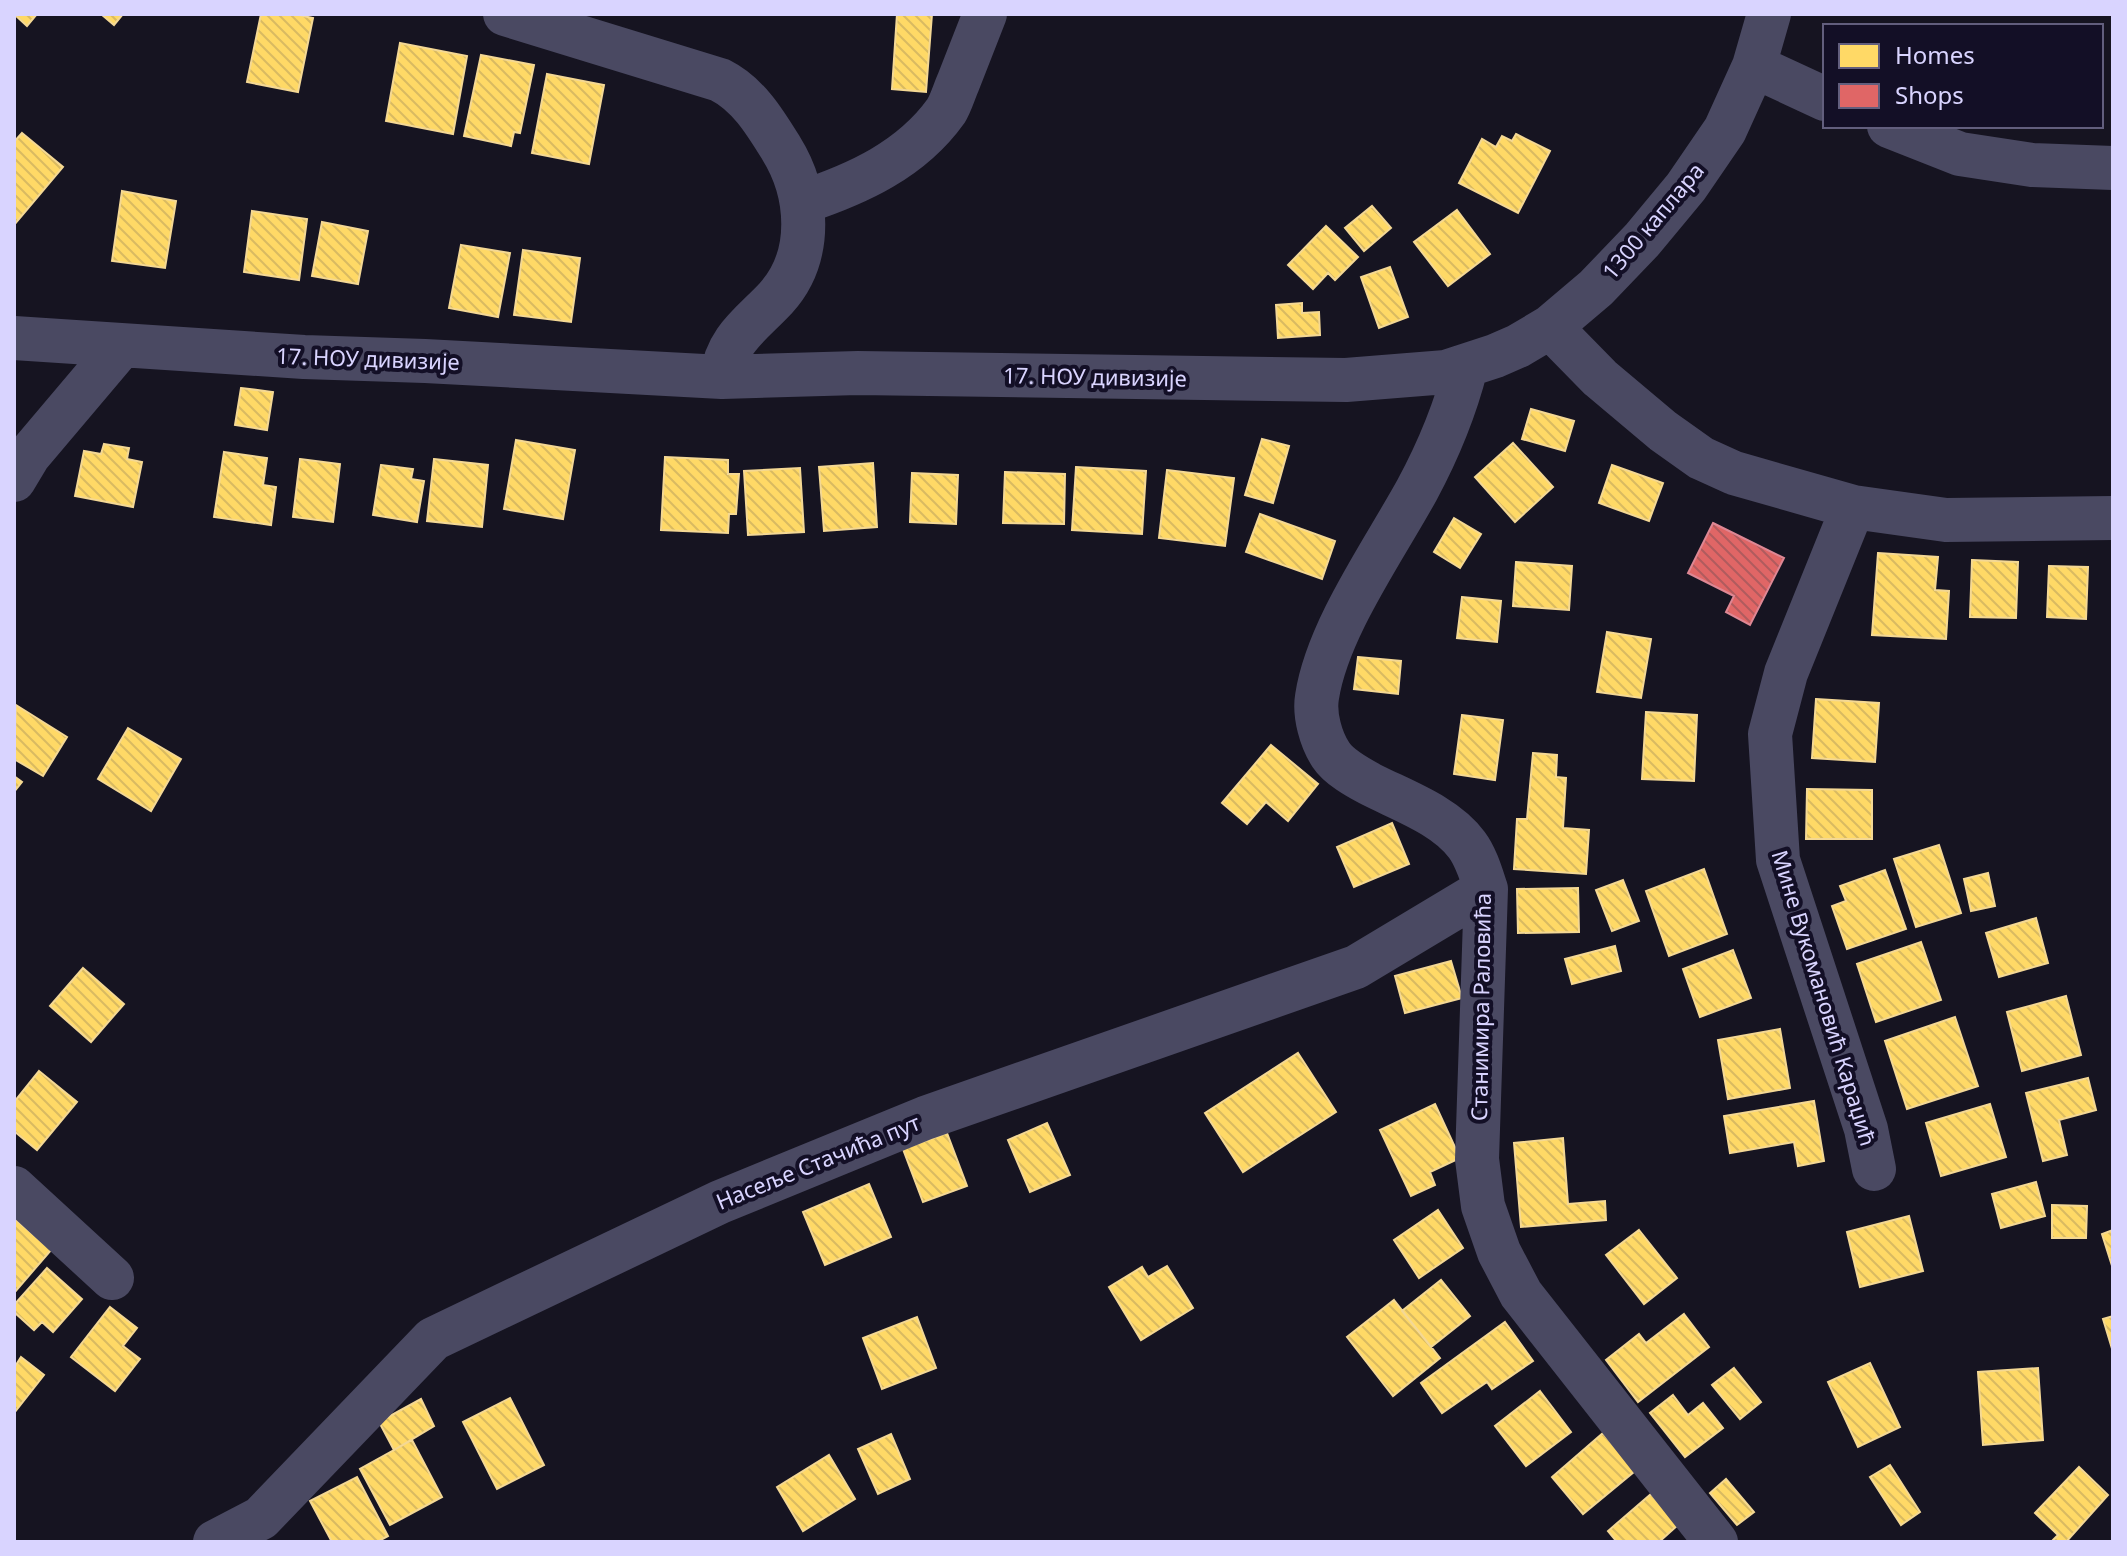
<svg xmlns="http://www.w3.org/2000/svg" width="2127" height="1556" viewBox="0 0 2127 1556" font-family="'Noto Sans',sans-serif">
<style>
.homes{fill:url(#homes-back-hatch);stroke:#f4d894;stroke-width:2}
.shops{fill:url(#shops-back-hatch);stroke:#de8794;stroke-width:2}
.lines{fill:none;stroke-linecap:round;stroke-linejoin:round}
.minor{stroke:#4a4962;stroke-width:44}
.labels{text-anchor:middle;stroke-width:8;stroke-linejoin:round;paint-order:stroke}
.street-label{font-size:22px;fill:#d9d4ff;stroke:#130f26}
</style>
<defs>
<pattern id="homes-back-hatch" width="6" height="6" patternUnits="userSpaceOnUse" patternTransform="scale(2)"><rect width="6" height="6" fill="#ffd966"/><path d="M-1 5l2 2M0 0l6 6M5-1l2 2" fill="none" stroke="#d9ba61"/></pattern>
<pattern id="shops-back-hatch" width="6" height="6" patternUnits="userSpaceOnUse" patternTransform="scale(2)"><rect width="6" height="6" fill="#e06666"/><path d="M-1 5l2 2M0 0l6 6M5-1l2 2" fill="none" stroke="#b05b5e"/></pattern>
</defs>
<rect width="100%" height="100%" fill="#161421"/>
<path class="homes" d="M 14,14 L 37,14 L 27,26 Z
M 101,14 L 123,14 L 114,25 Z
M 261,14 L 294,14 L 313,18 L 298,92 L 247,82 Z
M 897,14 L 932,14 L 926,92 L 892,89 Z
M 400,43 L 467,56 L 453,134 L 386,121 Z
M 481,55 L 534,65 L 520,133 L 514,132 L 511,146 L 464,136 Z
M 547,74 L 604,85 L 589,164 L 532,153 Z
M 22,133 L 63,167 L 14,225 L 14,142 Z
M 1516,134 L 1550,151 L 1518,213 L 1459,183 L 1482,139 L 1496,147 L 1502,136 L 1512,141 Z
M 122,191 L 176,201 L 165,268 L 112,261 Z
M 1372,206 L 1391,228 L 1364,251 L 1345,228 Z
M 1457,210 L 1490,254 L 1448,286 L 1414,242 Z
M 252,211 L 307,219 L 299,280 L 244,272 Z
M 322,222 L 368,231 L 358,284 L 312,276 Z
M 1326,226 L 1358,257 L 1335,280 L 1328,273 L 1313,289 L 1288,265 Z
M 461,245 L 510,253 L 498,317 L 449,308 Z
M 523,250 L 580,258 L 571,322 L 514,315 Z
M 1390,267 L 1408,317 L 1379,328 L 1361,277 Z
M 1302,303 L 1302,313 L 1319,312 L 1320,335 L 1278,338 L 1276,305 Z
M 241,388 L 273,392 L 267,430 L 235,425 Z
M 1531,409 L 1574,421 L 1565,451 L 1522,439 Z
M 1262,439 L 1289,446 L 1273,503 L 1245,495 Z
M 516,440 L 575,450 L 563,519 L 504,509 Z
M 1513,443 L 1553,487 L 1515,522 L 1475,477 Z
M 104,444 L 129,448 L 127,459 L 142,462 L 133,507 L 75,496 L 84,451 L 101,454 Z
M 224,452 L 267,458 L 263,485 L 276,487 L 271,525 L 214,517 Z
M 665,457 L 728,460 L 728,474 L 739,474 L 736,514 L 729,514 L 728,533 L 661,530 Z
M 300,459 L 340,464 L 333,522 L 293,517 Z
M 434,459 L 488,465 L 482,527 L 427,521 Z
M 873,463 L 877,527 L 824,531 L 819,467 Z
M 381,465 L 413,469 L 411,479 L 424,481 L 417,522 L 373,515 Z
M 1612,465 L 1663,483 L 1649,521 L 1599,503 Z
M 1076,467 L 1146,471 L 1142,534 L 1072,530 Z
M 800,468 L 804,532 L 748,535 L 744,471 Z
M 1167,470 L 1234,478 L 1225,546 L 1159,538 Z
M 1005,472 L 1065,474 L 1064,524 L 1003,523 Z
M 912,473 L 958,475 L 956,524 L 910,522 Z
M 1260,514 L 1335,541 L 1322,579 L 1246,552 Z
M 1454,518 L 1481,534 L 1460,568 L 1434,552 Z
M 1878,553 L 1938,557 L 1935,590 L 1949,591 L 1946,639 L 1872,635 Z
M 1972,560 L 2018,562 L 2016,618 L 1970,617 Z
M 1516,562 L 1572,566 L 1569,610 L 1513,606 Z
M 2049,566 L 2088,567 L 2086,619 L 2047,617 Z
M 1462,597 L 1501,601 L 1497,642 L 1457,638 Z
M 1607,632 L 1651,639 L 1641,698 L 1597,692 Z
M 1358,657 L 1401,661 L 1398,694 L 1354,689 Z
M 1816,699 L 1879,703 L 1875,762 L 1812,758 Z
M 16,705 L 67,737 L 43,776 L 14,759 Z
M 1646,712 L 1697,715 L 1694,781 L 1642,779 Z
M 1462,715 L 1503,720 L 1495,780 L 1454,774 Z
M 128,728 L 181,759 L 151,811 L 98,779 Z
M 1271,745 L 1318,784 L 1288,821 L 1266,802 L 1247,824 L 1222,803 Z
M 1533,753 L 1557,755 L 1556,777 L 1566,778 L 1563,828 L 1589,830 L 1586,874 L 1514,869 L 1517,819 L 1527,819 Z
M 14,776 L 22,782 L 14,792 Z
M 1807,789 L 1872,790 L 1872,839 L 1806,839 Z
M 1392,823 L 1409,864 L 1354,887 L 1337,847 Z
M 1939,845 L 1961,913 L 1916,927 L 1894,859 Z
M 1704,869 L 1727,934 L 1669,956 L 1646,891 Z
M 1885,870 L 1906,929 L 1847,949 L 1832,906 L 1846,901 L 1840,886 Z
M 1988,873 L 1995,906 L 1971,911 L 1964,879 Z
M 1623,880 L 1639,921 L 1612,931 L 1596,890 Z
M 1578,888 L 1579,932 L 1518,933 L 1517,889 Z
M 2036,918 L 2048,963 L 1999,977 L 1986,933 Z
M 1921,942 L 1941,1000 L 1876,1022 L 1857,964 Z
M 1615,946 L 1621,971 L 1572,984 L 1565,959 Z
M 1733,950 L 1751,998 L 1700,1017 L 1683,969 Z
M 1451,961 L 1462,998 L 1405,1013 L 1395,976 Z
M 83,968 L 124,1004 L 91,1042 L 50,1006 Z
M 2066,996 L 2081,1055 L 2022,1071 L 2007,1012 Z
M 1955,1017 L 1978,1086 L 1907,1109 L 1885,1041 Z
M 1780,1029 L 1790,1088 L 1728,1099 L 1718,1040 Z
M 1298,1053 L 1336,1112 L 1243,1172 L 1205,1113 Z
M 39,1071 L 77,1102 L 37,1150 L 14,1131 L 14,1102 Z
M 2088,1078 L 2096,1110 L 2059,1120 L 2067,1155 L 2043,1161 L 2026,1093 Z
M 1814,1101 L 1824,1161 L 1798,1166 L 1794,1142 L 1730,1153 L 1724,1116 Z
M 1435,1104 L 1460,1158 L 1430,1172 L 1435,1185 L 1411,1196 L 1380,1130 Z
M 1990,1104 L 2006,1157 L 1941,1176 L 1926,1123 Z
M 1047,1123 L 1070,1175 L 1030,1192 L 1008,1140 Z
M 947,1133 L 967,1186 L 923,1202 L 903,1149 Z
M 1563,1138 L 1568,1204 L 1605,1201 L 1606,1220 L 1521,1227 L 1514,1143 Z
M 2036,1182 L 2045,1216 L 2001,1228 L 1992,1194 Z
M 869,1184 L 891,1237 L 825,1265 L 803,1212 Z
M 2052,1205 L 2087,1206 L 2086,1238 L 2052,1238 Z
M 1438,1210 L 1463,1248 L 1419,1278 L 1394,1240 Z
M 1909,1216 L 1923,1271 L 1860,1287 L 1847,1232 Z
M 14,1218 L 51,1250 L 14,1293 Z
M 1639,1230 L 1677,1278 L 1644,1304 L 1606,1255 Z
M 2113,1230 L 2113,1269 L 2102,1234 Z
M 1167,1266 L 1193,1308 L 1141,1340 L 1109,1287 L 1142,1267 L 1148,1277 Z
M 47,1268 L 82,1299 L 53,1332 L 42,1322 L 34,1330 L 14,1312 L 14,1305 Z
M 1441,1280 L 1470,1316 L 1431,1347 L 1402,1311 Z
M 1394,1300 L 1440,1358 L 1393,1396 L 1347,1337 Z
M 110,1307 L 137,1328 L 123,1346 L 140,1359 L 115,1391 L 71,1357 Z
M 1684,1314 L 1709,1347 L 1638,1402 L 1606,1360 L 1639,1334 L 1646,1343 Z
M 2113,1316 L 2113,1352 L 2103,1319 Z
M 917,1317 L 936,1368 L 882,1389 L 863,1338 Z
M 1505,1322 L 1533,1361 L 1492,1389 L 1487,1382 L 1442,1413 L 1421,1383 Z
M 21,1357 L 44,1375 L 14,1413 L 14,1368 Z
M 1870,1363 L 1900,1427 L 1858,1447 L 1828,1382 Z
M 1734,1368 L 1761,1402 L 1740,1419 L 1712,1385 Z
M 2038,1368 L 2043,1440 L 1983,1445 L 1978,1372 Z
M 1540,1391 L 1571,1432 L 1526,1466 L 1495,1426 Z
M 1673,1395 L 1688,1415 L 1703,1403 L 1723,1428 L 1685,1457 L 1650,1413 Z
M 510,1398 L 544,1465 L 497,1489 L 463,1422 Z
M 421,1399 L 434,1426 L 394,1450 L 379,1422 Z
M 1603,1433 L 1635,1471 L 1583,1514 L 1552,1477 Z
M 891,1434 L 910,1479 L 878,1494 L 858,1449 Z
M 412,1440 L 442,1497 L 390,1525 L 360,1469 Z
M 829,1455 L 855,1499 L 803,1531 L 777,1487 Z
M 1890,1465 L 1920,1512 L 1901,1525 L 1870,1477 Z
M 2079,1467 L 2108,1495 L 2066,1542 L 2051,1542 L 2058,1535 L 2035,1513 Z
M 357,1477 L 388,1536 L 377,1542 L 332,1542 L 310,1501 Z
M 1726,1479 L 1754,1512 L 1737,1525 L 1710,1493 Z
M 1651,1494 L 1678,1525 L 1659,1542 L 1617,1542 L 1608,1531 Z"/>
<path class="shops" d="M 1713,523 L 1784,558 L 1750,625 L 1726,612 L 1734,596 L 1688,573 Z"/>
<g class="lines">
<path class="minor" d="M 505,14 L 720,80 C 748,94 765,122 781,148 C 809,193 814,256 776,298 C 753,323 726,339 722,377
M 1754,66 L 1825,99
M 1889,126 L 1960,154 L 2032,165 L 2113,168
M 803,202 C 857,184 911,160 946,111 C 951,103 954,92 958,83 C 967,60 976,37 985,14
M 1550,327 L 1600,378 L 1663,431 L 1701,458 L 1734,473 L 1853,507 L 1946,520 L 2113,518
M 14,338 L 304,357 L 425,361 L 722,377 L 858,373 L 1346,380 L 1446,372 L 1495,356 L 1518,346 L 1550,327 L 1596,288 L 1642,240 L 1686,187 L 1725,130 L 1754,66 L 1769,14
M 1466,367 C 1455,410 1438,451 1417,490 C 1384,550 1327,630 1317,697 C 1314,715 1321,740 1331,755 C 1339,767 1357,777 1370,784 C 1401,800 1445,815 1467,845 C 1476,857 1481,874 1486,889 L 1477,1159 L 1483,1206 L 1499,1252 L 1521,1294 L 1716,1542
M 14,480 L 29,455 L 122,345
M 1853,507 L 1786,673 L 1770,734 L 1778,860 L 1866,1129 L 1874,1169
M 14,1188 L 112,1278
M 215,1542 L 261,1518 L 433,1339 L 720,1202 L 925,1118 L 1356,967 L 1486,889"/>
</g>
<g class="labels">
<g class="street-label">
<text transform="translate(1653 221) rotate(-50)" y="8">1300 каплара</text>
<text transform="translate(368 359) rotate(2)" y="8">17. НОУ дивизије</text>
<text transform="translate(1095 377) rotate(1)" y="8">17. НОУ дивизије</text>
<text transform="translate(1824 998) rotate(73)" y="8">Мине Вукомановић Караџић</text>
<text transform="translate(1481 1007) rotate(-89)" y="8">Станимира Раловића</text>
<text transform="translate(818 1162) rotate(-22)" y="8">Насеље Стачића пут</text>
</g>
</g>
<rect width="2127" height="1556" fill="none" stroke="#d9d4ff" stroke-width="32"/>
<rect x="1823" y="24" width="280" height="104" fill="#130f26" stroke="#625e7d" stroke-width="2"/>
<rect x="1839" y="44" width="40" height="24" fill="#ffd966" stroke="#625e7d" stroke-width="2"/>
<text x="1895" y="64" font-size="24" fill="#d9d4ff">Homes</text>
<rect x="1839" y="84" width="40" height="24" fill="#e06666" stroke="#625e7d" stroke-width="2"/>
<text x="1895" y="104" font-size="24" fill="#d9d4ff">Shops</text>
</svg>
